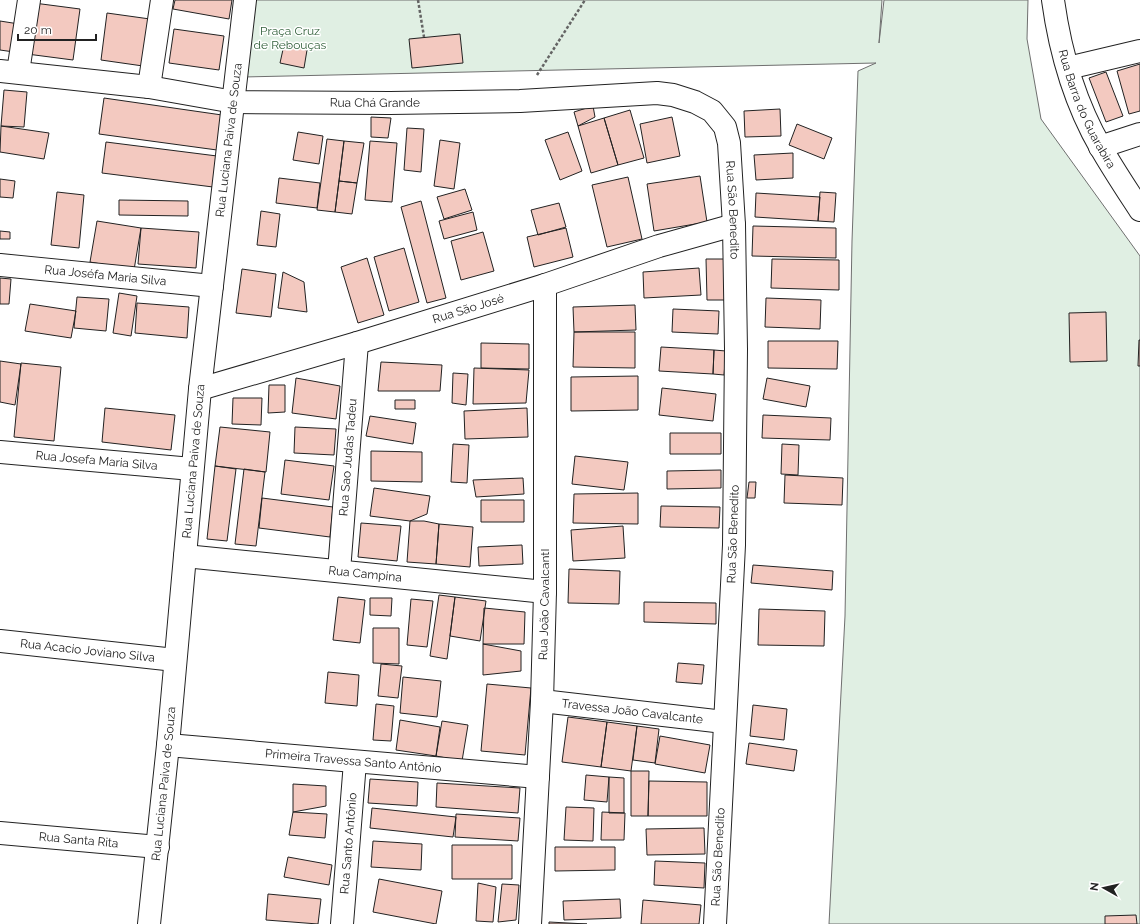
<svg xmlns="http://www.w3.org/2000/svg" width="1140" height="924" viewBox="0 0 1140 924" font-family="Raleway,sans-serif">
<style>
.green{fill:#e0efe3;stroke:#6f6f6f}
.building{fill:#f3c9c0;stroke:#222}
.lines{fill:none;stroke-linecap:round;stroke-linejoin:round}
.minor-casing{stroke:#222;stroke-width:24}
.path{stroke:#646464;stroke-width:2.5;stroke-dasharray:3 2;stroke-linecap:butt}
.minor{stroke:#fff;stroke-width:22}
.labels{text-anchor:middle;stroke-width:3;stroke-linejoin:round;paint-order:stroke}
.park-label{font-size:12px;fill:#2f5e38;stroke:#fff}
.street-label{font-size:12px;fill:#222;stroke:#fff}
</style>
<rect width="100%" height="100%" fill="#fff"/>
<path class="green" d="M 252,0 L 882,0 L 879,43 L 884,0 L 1028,0 L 1027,39 L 1041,119 L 1140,256 L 1140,924 L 829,924 L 845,616 L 852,241 L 858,71 L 876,63 L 243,77 Z"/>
<path class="building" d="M 175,0 L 232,0 L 229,19 L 173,9 Z
M 34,3 L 80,9 L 73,60 L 27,54 Z
M 107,13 L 150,19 L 143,66 L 101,60 Z
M 0,21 L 19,24 L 14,52 L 0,50 Z
M 174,29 L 224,36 L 219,70 L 169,63 Z
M 460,34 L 463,63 L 412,68 L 409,39 Z
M 284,45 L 307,50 L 304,68 L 280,63 Z
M 1140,64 L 1140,111 L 1129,114 L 1117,71 Z
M 1106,72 L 1123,116 L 1106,122 L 1089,78 Z
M 4,90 L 27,92 L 24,127 L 1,126 Z
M 104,98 L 222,115 L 217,150 L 99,134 Z
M 593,106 L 595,117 L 578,126 L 574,112 Z
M 780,109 L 781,136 L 745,137 L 744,111 Z
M 630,110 L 644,158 L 618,165 L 604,118 Z
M 371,117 L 391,118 L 388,138 L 371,137 Z
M 672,117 L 680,156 L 647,163 L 640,124 Z
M 604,118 L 618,165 L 591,173 L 578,126 Z
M 797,124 L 832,138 L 824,159 L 789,145 Z
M 1,126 L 49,133 L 44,159 L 0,152 Z
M 407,128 L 424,129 L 421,172 L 404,170 Z
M 298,132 L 323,136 L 319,164 L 293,160 Z
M 568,132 L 582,171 L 560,180 L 545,140 Z
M 327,139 L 344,141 L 335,212 L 317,210 Z
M 440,140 L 460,143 L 454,189 L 434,186 Z
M 344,141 L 364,143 L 357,183 L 339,181 Z
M 370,141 L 397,143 L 392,202 L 365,200 Z
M 106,142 L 217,156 L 213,187 L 102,173 Z
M 793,153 L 793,178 L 756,180 L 754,155 Z
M 700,176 L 707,222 L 654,231 L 647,184 Z
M 628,177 L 642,239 L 607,247 L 592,185 Z
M 279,178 L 320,183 L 317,208 L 276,203 Z
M 0,179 L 15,181 L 13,198 L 0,197 Z
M 339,181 L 357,183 L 352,214 L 335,212 Z
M 465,189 L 472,210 L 444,219 L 437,197 Z
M 57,192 L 84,195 L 79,248 L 51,245 Z
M 820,192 L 836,193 L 834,222 L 818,221 Z
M 756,193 L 820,197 L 818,221 L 755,217 Z
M 119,200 L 188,201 L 188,216 L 119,215 Z
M 421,201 L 446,298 L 427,303 L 401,207 Z
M 559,203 L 566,227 L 538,235 L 531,210 Z
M 261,211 L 280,214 L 276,247 L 257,245 Z
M 473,212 L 477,230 L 444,239 L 439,221 Z
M 97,221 L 141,228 L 134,270 L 90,262 Z
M 753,226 L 836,228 L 836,258 L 752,256 Z
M 141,228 L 199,232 L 196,268 L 138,264 Z
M 566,228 L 573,257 L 534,267 L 527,237 Z
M 0,231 L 10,232 L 10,239 L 0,239 Z
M 483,232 L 494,271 L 461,280 L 451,241 Z
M 404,248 L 419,302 L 389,311 L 374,257 Z
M 367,258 L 384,315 L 358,323 L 341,267 Z
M 706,259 L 724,259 L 725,300 L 707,300 Z
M 772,259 L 839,260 L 839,290 L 771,288 Z
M 699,268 L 701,295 L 644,298 L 643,272 Z
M 242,269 L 276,274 L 271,317 L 236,313 Z
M 283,272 L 304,282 L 307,312 L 278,308 Z
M 0,278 L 11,279 L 9,304 L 0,304 Z
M 119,293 L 137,296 L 131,336 L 113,333 Z
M 77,297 L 109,299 L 106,331 L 74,328 Z
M 766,298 L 821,300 L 820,329 L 765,327 Z
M 137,303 L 189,307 L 187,338 L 135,333 Z
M 30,304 L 76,311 L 71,338 L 25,331 Z
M 635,305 L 636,330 L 574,332 L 573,307 Z
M 673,309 L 719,311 L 718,334 L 672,332 Z
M 1106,312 L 1107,361 L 1070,362 L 1069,313 Z
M 574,332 L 635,332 L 635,368 L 573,367 Z
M 1139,340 L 1140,340 L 1140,366 L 1138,366 Z
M 768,341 L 838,341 L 837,369 L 768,368 Z
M 481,343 L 529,344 L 529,369 L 481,368 Z
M 661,347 L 714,350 L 713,374 L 659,371 Z
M 714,350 L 726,351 L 724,375 L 713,374 Z
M 0,361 L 21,364 L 15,405 L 0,402 Z
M 381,362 L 442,365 L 440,391 L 378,391 Z
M 21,363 L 61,367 L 54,441 L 14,437 Z
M 474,368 L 529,370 L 526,403 L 473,404 Z
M 453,373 L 468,374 L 466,405 L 452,403 Z
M 638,376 L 638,410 L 571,411 L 571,377 Z
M 296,378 L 340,386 L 336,419 L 292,413 Z
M 767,378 L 810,386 L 806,407 L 763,399 Z
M 269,385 L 285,385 L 285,412 L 268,413 Z
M 662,388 L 716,394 L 713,421 L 659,415 Z
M 233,398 L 262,398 L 261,425 L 232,424 Z
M 395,400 L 415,400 L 415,409 L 395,409 Z
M 105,408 L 175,415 L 171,450 L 102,442 Z
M 527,408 L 528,437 L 465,439 L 464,411 Z
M 763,415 L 831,418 L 830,440 L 762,438 Z
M 370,416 L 416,423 L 413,444 L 366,436 Z
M 220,427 L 270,432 L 266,472 L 215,466 Z
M 295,427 L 336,429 L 334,455 L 294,453 Z
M 670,433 L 721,433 L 721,454 L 670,454 Z
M 453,444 L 469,445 L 467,483 L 451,482 Z
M 782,444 L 799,445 L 798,475 L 781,474 Z
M 371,451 L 422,452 L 422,482 L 371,481 Z
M 575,456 L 628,462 L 624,490 L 572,484 Z
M 285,460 L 334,466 L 329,500 L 281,494 Z
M 215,466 L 236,469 L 227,541 L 207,539 Z
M 244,469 L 265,472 L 256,546 L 235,544 Z
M 721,470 L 721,488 L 667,489 L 667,471 Z
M 785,475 L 843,478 L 842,505 L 784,503 Z
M 523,478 L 524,494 L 476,497 L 473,480 Z
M 749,482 L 756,482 L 755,498 L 747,498 Z
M 374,488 L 430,496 L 427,514 L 410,521 L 370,516 Z
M 638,493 L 638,524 L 573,523 L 574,494 Z
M 262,498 L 333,507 L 330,537 L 259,528 Z
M 481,500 L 524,500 L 524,522 L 481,522 Z
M 661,506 L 720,507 L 719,528 L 660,527 Z
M 410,521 L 424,521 L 439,524 L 436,564 L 407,562 Z
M 361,523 L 401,526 L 397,561 L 358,557 Z
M 439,524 L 473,527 L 470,567 L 436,564 Z
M 623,526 L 625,558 L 573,561 L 571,530 Z
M 522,545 L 523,564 L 479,566 L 478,547 Z
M 753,565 L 833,571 L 832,590 L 751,583 Z
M 569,569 L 620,571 L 619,604 L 568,603 Z
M 439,595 L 455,597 L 447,659 L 430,656 Z
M 338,597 L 365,600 L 360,643 L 333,640 Z
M 455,597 L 486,601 L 480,641 L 450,636 Z
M 370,598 L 392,598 L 391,616 L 370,615 Z
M 411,599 L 433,601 L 427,647 L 407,645 Z
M 644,602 L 716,603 L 716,624 L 644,622 Z
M 484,608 L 525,612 L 524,644 L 483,644 Z
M 759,609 L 825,611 L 824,646 L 758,645 Z
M 373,628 L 399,628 L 399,664 L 373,663 Z
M 483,644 L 521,651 L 521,671 L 483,675 Z
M 678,663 L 704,665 L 702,684 L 676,682 Z
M 381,664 L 402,666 L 398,698 L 378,696 Z
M 328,672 L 359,675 L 357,706 L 325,703 Z
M 403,677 L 441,681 L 437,717 L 400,713 Z
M 487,684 L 531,688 L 525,755 L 481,751 Z
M 376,704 L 394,706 L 391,741 L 373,740 Z
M 753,705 L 787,709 L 784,740 L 750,736 Z
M 568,717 L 607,722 L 601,767 L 562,762 Z
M 400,720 L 440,727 L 436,756 L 396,750 Z
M 442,721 L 468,725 L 462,761 L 436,756 Z
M 607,722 L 637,726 L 631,771 L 601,767 Z
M 637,726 L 659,729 L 655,763 L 633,760 Z
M 660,736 L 710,745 L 705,773 L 655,764 Z
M 749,743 L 797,750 L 794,771 L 746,764 Z
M 631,771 L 649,771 L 648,816 L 631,816 Z
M 586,775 L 609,777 L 607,802 L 584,800 Z
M 609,777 L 624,778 L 624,813 L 609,813 Z
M 370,779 L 418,782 L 417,806 L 368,803 Z
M 649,781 L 707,782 L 707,816 L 648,816 Z
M 437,783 L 520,788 L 518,813 L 436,807 Z
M 293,784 L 326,786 L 326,806 L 293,812 Z
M 566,807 L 594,808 L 593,841 L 564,840 Z
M 372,808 L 456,817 L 453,837 L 370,828 Z
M 293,812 L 327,814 L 325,838 L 289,835 Z
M 602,812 L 625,813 L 624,840 L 601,840 Z
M 456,814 L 520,818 L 518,841 L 455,837 Z
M 704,828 L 705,854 L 647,855 L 646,829 Z
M 373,841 L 422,844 L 421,870 L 371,867 Z
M 452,845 L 512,845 L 512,879 L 452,879 Z
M 555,847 L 615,847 L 615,870 L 555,871 Z
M 288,857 L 332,865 L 329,885 L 284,877 Z
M 655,861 L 705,863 L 704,888 L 654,885 Z
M 379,879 L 442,891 L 436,924 L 373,912 Z
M 478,883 L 496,887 L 493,922 L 476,921 Z
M 502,884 L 519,885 L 516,920 L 498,922 Z
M 268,894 L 321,899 L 318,924 L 266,920 Z
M 620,899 L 621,918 L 564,920 L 563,901 Z
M 643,900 L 701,905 L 699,924 L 641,924 Z
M 1136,915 L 1137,924 L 1105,924 L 1105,916 Z
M 549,922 L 587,924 L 549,924 Z"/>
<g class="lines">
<defs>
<g id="minor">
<path id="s1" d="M 1053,0 C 1060,51 1075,103 1101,148 C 1113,169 1127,190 1140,210"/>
<path d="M 1068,68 L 1140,51"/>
<path id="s2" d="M 0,71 L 149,87 L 234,102 L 390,103 L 520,101 L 657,93 L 673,95 L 695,102 L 712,111 L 725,127 L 729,143 L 734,225 L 736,349 L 734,545 L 715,924"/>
<path d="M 18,72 L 29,0"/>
<path d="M 149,87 L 162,0"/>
<path d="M 1100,147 L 1140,134"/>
<path id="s3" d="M 0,265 L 212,286"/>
<path id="s4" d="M 200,389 L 357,343 L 545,285 L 659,246 L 734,225"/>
<path id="s5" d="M 0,452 L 192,469"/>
<path id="s6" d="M 185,556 L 545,592"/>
<path id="s7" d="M 339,571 L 357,343"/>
<path id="s8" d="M 0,641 L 175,660"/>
<path id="s9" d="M 542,701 L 724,722"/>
<path id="s10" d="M 168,745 L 538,777"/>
<path id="s11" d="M 0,833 L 158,847"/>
<path id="s12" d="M 149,924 L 168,745 L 200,389 L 245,0"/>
<path id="s13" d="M 342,924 L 355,762"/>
<path id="s14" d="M 530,924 L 542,701 L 545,592 L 545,285"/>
</g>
</defs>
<use href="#minor" class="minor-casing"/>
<path class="path" d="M 418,0 L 424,37
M 537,75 L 585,0"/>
<use href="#minor" class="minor"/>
</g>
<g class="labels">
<g class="park-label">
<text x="290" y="35">Praça Cruz<tspan x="290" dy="14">de Rebouças</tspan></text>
</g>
<g class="street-label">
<text dy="4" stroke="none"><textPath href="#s2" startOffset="377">Rua Chá Grande</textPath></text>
<text dy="4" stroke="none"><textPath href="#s1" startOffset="115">Rua Barra do Guarabira</textPath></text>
<text dy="4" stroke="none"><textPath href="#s12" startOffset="788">Rua Luciana Paiva de Souza</textPath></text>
<text dy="4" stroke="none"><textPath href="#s2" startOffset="822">Rua São Benedito</textPath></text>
<text dy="4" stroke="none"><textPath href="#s3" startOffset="106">Rua Joséfa Maria Silva</textPath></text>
<text dy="4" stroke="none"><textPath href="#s4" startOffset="280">Rua São José</textPath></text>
<text dy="4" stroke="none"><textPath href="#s7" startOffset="114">Rua Sao Judas Tadeu</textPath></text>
<text dy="4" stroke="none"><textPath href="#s5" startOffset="97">Rua Josefa Maria Silva</textPath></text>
<text dy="4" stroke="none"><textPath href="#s12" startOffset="465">Rua Luciana Paiva de Souza</textPath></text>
<text transform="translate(733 534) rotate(-88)" y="4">Rua São Benedito</text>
<text dy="4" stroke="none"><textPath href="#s6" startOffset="181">Rua Campina</textPath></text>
<text dy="4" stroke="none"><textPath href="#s14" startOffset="320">Rua João CavalcantI</textPath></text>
<text dy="4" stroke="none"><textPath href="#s8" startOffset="88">Rua Acacio Joviano Silva</textPath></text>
<text dy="4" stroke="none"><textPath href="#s9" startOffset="91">Travessa João Cavalcante</textPath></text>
<text dy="4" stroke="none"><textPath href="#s10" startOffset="186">Primeira Travessa Santo Antônio</textPath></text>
<text dy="4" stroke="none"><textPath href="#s12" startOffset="141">Rua Luciana Paiva de Souza</textPath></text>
<text dy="4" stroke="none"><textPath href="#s11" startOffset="79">Rua Santa Rita</textPath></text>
<text dy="4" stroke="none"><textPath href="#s13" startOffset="81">Rua Santo Antônio</textPath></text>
<text transform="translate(718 857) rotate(-87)" y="4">Rua São Benedito</text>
</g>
</g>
<g transform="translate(1104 888) rotate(278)" stroke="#ffffff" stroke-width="3" paint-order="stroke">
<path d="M0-3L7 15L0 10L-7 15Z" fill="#222222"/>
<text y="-6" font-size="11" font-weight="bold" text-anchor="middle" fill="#222222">N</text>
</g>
<path d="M18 34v6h78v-6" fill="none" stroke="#222222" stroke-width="2"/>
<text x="24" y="34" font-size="12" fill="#222222" stroke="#ffffff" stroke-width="3" paint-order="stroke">20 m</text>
</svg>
